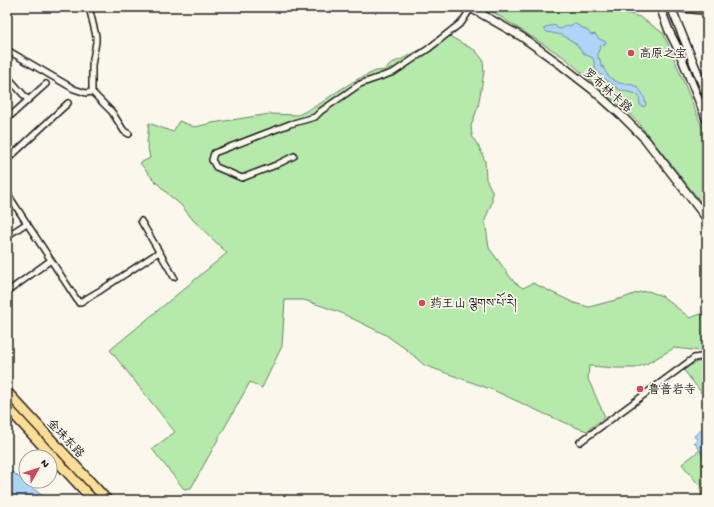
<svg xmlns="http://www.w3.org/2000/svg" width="714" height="507" viewBox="0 0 714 507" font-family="'Gochi Hand','LXGW WenKai TC','Noto Serif Tibetan',sans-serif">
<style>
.green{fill:#b5eaab;stroke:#688364}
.water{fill:#aed5f8;stroke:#748ba0}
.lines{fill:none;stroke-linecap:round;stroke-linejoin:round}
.street-casing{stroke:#1c1c1c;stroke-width:8}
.secondary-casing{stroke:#1c1c1c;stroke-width:10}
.primary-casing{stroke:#1c1c1c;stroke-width:11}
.highway-casing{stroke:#1c1c1c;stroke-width:12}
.street{stroke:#fbf7ec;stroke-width:5}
.secondary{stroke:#fbf7ec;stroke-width:7}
.primary{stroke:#fdde96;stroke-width:8}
.highway{stroke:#fdde96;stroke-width:9}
.poi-dot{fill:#d1495b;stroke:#fbf7ec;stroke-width:1.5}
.labels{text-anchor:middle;stroke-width:3.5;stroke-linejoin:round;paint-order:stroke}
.poi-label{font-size:12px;fill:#1c1c1c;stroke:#fbf7ec;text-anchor:start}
.street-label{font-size:12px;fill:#1c1c1c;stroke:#fbf7ec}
</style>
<rect width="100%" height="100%" fill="#fbf7ec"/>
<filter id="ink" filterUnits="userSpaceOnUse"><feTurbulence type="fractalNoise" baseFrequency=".025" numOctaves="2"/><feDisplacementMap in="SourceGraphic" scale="8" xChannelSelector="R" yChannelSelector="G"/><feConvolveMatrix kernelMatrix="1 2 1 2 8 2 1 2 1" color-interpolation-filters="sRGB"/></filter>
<g filter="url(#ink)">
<path class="green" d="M 485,7 L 579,7 L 620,11 L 640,17 L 663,33 L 676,63 L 707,139 L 707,210 L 637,121 L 565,58 Z
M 444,33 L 476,51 L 483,60 L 484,72 L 478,107 L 471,126 L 472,136 L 480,149 L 485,161 L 486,179 L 492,191 L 492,202 L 485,220 L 489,248 L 514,282 L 523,288 L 533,283 L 574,303 L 589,307 L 623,298 L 640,292 L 648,291 L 662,296 L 690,318 L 701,314 L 707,316 L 707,353 L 701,351 L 674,348 L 648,363 L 635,368 L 616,368 L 589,366 L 588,379 L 605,417 L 587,431 L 578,428 L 547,415 L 493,390 L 424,365 L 407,350 L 386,335 L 339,312 L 322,306 L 304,300 L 285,300 L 282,346 L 262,388 L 250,382 L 191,488 L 184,489 L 152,449 L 175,432 L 110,350 L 227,253 L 193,220 L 181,205 L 170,196 L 153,179 L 140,163 L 150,158 L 147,143 L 149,123 L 173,132 L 179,121 L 195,127 L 212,123 L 270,114 L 298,115 L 318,105 L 338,91 L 356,80 L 376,71 L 385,70 L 392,63 L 402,59 L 431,44 Z
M 707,361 L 707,400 L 683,369 L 697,362 Z
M 700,450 C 702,455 707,462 707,467 L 705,469 L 707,484 L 698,484 L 682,464 Z
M 700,487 L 707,487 L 707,500 L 702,500 Z"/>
<path class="water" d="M 574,23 L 588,31 L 591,35 L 595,34 L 599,39 L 606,42 L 604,46 L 601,45 L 598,52 L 598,59 L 600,59 L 601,67 L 603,66 C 605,71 607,76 612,79 C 616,82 621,84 626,84 C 629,85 630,84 633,85 C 641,88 645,97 646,105 L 644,107 L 640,105 L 639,97 L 636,94 L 620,90 L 604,78 L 596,70 L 593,58 L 584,54 L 576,44 L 569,39 L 562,35 L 547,32 L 544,29 L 546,27 L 555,25 L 557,28 L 561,29 L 568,25 L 570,26 L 572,25 Z
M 702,429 L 705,432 L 707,431 L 707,444 L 704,443 L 702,443 L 702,446 L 707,456 L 707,463 L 704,459 L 700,450 L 694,442 L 697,440 L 694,436 Z
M 7,468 L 48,500 L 14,500 L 7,494 Z"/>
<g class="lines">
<defs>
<path id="street" d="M 89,7 L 96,36 L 96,42 L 92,65 L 92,92 L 112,112 L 124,131 L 129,134
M 7,50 L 74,89 L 86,93 L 92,92
M 7,76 L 28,100
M 7,119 L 46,84
M 294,156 L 276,165 L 242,178 L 216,167 L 212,160 L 214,153 L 290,124 L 315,117 L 321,111 L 360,84 L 394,72 L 428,49 L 462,22 L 471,8
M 7,160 L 68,103
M 7,193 L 79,303 L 101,290 L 159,252
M 141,221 L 174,277
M 7,236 L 27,223
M 7,292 L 51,260
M 580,442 L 694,358 L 707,356"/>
<path id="secondary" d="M 468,7 L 478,12 L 522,37 L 561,65 L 593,90 L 622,116 L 645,139 L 707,219
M 660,7 L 669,31 L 678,49 L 707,121
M 671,7 L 707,96"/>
<path id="primary" d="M 678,7 L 707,10"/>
<path id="highway" d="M 7,392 L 107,500
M 7,407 L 93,500"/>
</defs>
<use href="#street" class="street-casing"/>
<use href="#secondary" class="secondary-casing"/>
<use href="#primary" class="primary-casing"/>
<use href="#highway" class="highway-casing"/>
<use href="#street" class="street"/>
<use href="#secondary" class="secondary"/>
<use href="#primary" class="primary"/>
<use href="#highway" class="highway"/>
</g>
</g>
<g class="poi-dot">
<circle cx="631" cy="53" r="4"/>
<circle cx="422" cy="303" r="4"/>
<circle cx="640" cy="389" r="4"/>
</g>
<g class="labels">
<g class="poi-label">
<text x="639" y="57">高原之宝</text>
<text x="430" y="307">药王山 ལྕགས་པོ་རི།</text>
<text x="648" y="393">鲁普岩寺</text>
</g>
<g class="street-label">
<text transform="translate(608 90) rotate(41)" y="4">罗布林卡路</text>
<text transform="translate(66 438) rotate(47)" y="4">金珠东路</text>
</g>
</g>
<rect width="714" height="507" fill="none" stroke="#fbf7ec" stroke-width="24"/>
<rect x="12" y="12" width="690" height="483" fill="none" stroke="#1c1c1c" stroke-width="1.5" filter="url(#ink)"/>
<g transform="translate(38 469) rotate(51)"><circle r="19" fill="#fbf7ec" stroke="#a29f99"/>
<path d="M0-3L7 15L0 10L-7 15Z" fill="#d1495b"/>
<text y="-6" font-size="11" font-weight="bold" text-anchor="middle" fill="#1c1c1c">N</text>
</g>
</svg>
